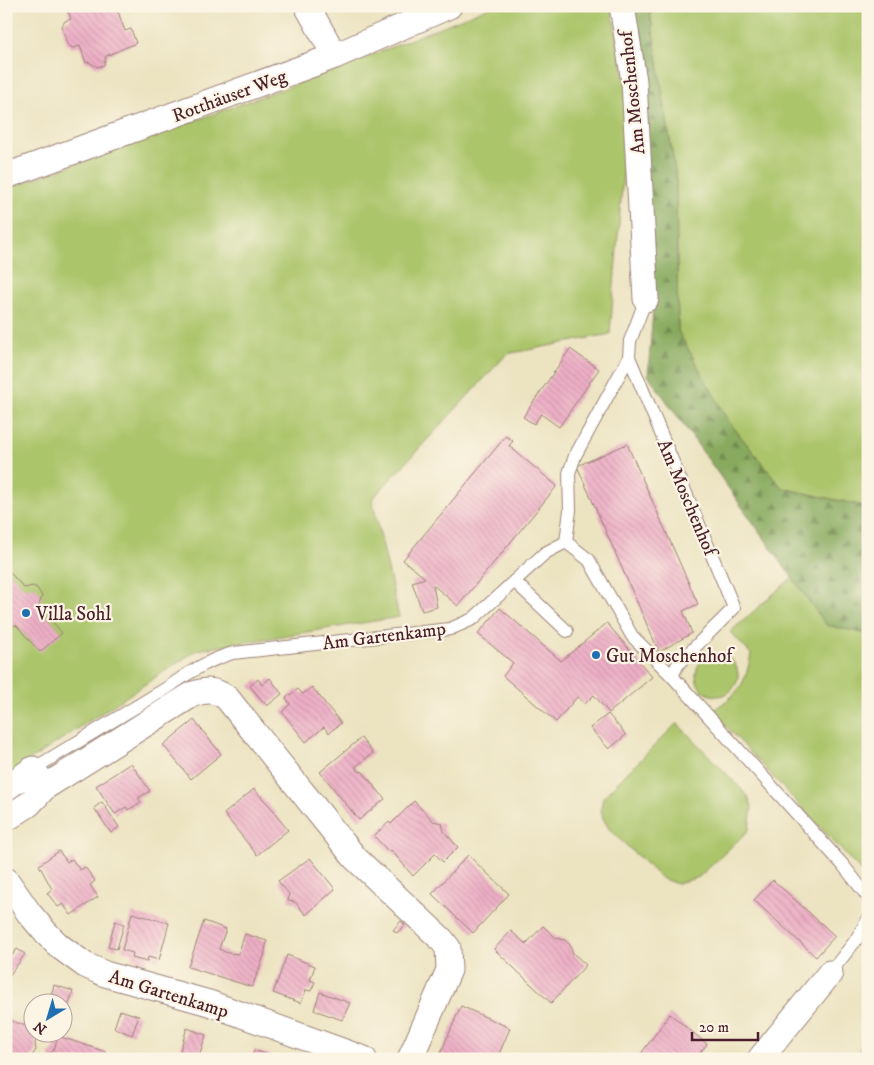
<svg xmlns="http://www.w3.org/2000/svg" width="874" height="1065" viewBox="0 0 874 1065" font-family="'IM FELL DW Pica',serif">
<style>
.grass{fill:#abc56b;stroke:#7a724b}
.forest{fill:url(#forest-firs);stroke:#696445}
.building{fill:url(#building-back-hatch)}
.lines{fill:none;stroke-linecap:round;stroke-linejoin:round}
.lane-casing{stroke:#9b8176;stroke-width:14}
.street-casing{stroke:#9b8176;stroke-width:27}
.lane{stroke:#fff;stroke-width:12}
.street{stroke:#fff;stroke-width:25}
.poi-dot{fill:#1f6fb2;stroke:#fcf5e5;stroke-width:2}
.labels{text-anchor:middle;stroke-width:4.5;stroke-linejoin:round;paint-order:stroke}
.street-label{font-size:19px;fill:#4a1f2b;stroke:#fcf5e5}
.poi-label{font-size:19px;fill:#4a1f2b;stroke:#fcf5e5;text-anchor:start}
</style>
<defs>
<pattern id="forest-firs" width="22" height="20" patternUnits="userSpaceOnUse" patternTransform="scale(1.25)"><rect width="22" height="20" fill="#88aa5f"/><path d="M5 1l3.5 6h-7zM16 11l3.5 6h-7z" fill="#718a4f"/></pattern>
<pattern id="building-back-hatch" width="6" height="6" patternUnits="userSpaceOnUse" patternTransform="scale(1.25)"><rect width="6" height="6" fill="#edafc6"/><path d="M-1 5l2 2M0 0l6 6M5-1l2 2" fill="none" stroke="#cd96aa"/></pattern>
</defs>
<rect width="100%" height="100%" fill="#fcf5e5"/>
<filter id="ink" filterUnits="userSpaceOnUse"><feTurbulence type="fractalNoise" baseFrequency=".02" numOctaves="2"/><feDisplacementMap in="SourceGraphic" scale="10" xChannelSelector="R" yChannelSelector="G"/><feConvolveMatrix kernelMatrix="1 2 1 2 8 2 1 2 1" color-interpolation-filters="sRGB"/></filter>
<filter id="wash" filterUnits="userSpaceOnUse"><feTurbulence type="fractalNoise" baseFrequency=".0096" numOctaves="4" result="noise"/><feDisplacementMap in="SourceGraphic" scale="20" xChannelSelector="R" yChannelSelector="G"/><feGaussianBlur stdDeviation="1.12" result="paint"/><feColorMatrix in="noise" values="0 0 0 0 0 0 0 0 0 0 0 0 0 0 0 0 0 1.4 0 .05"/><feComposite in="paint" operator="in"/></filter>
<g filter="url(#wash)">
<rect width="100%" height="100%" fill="#ece3c1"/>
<path class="grass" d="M 492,6 L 611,6 L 629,102 L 610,334 L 507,354 L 372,499 L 399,617 L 197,650 L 6,776 L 6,189 L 343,67 Z
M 649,6 L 868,6 L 868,507 L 782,488 L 729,422 L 678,331 L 676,178 Z
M 795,575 L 826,625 L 868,634 L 868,879 L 712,711 C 739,693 745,686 751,654 L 730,632 Z
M696 675a21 21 0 1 1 42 0a21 21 0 1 1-42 0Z
M 677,723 L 747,795 L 752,806 L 749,830 L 699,877 L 677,884 L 661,878 L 609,829 L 603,818 L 601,809 L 603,797 Z
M 868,1003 L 868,1059 L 859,1059 L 859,1056 Z"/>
<path class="forest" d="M 629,6 L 649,6 L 676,178 L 678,331 L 729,422 L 782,488 L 868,507 L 868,634 L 826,625 L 648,375 L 653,310 L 641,105 Z"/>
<g id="blocks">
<path class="building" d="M 66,6 L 116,6 L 125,31 L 131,29 L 136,43 L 106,56 L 104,65 L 97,67 L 89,62 L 86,63 L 80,46 L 72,48 L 67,44 L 62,26 L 65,21 L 71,19 Z
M 570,349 L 599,369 L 559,427 L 541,414 L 534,424 L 523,417 Z
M 506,436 L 513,441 L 509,446 L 557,486 L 458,606 L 433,585 L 437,607 L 422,611 L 412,582 L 425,578 L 403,560 Z
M 627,444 L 698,604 L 683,611 L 692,633 L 659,652 L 577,466 Z
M 6,568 L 24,588 L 33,586 L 37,588 L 42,596 L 39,605 L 62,633 L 40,652 L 16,625 L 10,627 L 6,620 Z
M 500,608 L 561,661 L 607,623 L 652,677 L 609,713 L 594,695 L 585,704 L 577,697 L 556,722 L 503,676 L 513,663 L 478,634 Z
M 270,678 L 282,694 L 267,706 L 250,686 L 258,679 L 262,685 Z
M 312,687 L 341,723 L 329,733 L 324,727 L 306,742 L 282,712 L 290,704 L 286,698 L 298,689 L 303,694 Z
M 608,714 L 626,735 L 609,749 L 590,728 Z
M 194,720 L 221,754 L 191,779 L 163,745 Z
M 361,738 L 373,753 L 355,767 L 360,772 L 362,771 L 385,799 L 359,820 L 320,772 Z
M 131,763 L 150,791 L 138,798 L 141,802 L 128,810 L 126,807 L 115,814 L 96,786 Z
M 254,789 L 276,813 L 275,814 L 288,830 L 257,855 L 224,814 Z
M 414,801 L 433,821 L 442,823 L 444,832 L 458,847 L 443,862 L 435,854 L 413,876 L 391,850 L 389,852 L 374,836 L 389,822 L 391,824 Z
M 102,802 L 119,827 L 111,833 L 94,808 Z
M 59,851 L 67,862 L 72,859 L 80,870 L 85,867 L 95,881 L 90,885 L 98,897 L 71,915 L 63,904 L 58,907 L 47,893 L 52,889 L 39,865 Z
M 468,855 L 509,894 L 473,933 L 432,894 Z
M 310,858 L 335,889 L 306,915 L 295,902 L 288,901 L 289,894 L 278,881 Z
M 773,880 L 835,936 L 816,957 L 754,900 Z
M 132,913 L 169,923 L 159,960 L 148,957 L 147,962 L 132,958 L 133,953 L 122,950 Z
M 115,921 L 124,924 L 117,949 L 108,947 Z
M 204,921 L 226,929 L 219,949 L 228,953 L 238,954 L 245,934 L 267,941 L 264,956 L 252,987 L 188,967 Z
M 401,921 L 405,925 L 397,933 L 393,930 Z
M 543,926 L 556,938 L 565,940 L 570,945 L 573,953 L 586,965 L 551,1003 L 494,949 L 511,931 L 526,944 Z
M 17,949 L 25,954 L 6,980 L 6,963 Z
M 287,955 L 315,966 L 310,980 L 315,982 L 311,991 L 306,990 L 301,1003 L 273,993 Z
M 54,985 L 73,991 L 63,1023 L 62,1002 L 49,1002 Z
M 320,992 L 350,1003 L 342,1020 L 314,1010 Z
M 461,1006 L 510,1028 L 497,1059 L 438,1059 Z
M 120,1010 L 139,1016 L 132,1035 L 114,1028 Z
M 670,1014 L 707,1044 L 695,1059 L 674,1059 L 669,1055 L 665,1059 L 637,1059 Z
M 6,1019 L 32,1028 L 32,1032 L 39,1032 L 35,1043 L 36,1050 L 30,1059 L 6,1059 Z
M 187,1028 L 206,1035 L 198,1059 L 178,1057 Z
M 58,1036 L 106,1052 L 103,1059 L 50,1059 L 49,1054 L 54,1050 Z
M 254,1050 L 272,1056 L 272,1059 L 251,1059 Z"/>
</g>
</g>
<g filter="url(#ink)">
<use href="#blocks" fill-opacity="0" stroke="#9b8176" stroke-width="1"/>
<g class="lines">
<defs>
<path id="lane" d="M 646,299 L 630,341 L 629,357 L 734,608 L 678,664 L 672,676 L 843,865 L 868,897
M 566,542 L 589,560 L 632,636 L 672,676
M 514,581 L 567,631
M 33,769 L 167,688 C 188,673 208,660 233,653 L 450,629 L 473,619 L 545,553 L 566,542 L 570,510 L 569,473 L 575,456 L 629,357
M 830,973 L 856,940 L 868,919"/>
<path id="street" d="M 307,6 L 335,56
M 622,6 L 634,81 L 646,299
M 6,176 L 335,56 L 449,6
M 6,788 L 33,769 L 45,787
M 6,819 L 29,804 L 45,787 L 193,694 C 207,690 214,689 227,698 L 355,858 L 441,939 L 448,948 L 449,970 L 410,1059
M 6,880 L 29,913 L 46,933 L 59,946 L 85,965 L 105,974 L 209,1003 L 364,1059
M 760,1059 L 830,973"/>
</defs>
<use href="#lane" class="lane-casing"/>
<use href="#street" class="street-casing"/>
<use href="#lane" class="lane"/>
<use href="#street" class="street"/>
</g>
</g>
<g class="poi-dot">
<circle cx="26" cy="613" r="5"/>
<circle cx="596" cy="655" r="5"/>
</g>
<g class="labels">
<g class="street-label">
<text transform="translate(631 93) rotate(-96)" y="7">Am Moschenhof</text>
<text transform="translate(229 95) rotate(-20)" y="7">Rotthäuser Weg</text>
<text transform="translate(688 497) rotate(67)" y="7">Am Moschenhof</text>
<text transform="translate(384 635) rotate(-7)" y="7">Am Gartenkamp</text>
<text transform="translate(169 993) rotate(17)" y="7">Am Gartenkamp</text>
</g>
<g class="poi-label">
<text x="36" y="620">Villa Sohl</text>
<text x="606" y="662">Gut Moschenhof</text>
</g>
</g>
<rect width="874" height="1065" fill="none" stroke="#fcf5e5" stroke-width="25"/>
<g transform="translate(48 1018) rotate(218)"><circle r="24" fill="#fcf5e5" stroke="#b59f9b"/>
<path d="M0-4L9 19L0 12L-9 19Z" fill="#1f6fb2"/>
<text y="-8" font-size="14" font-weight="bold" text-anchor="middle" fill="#4a1f2b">N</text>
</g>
<path d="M692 1032v8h66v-8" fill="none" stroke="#4a1f2b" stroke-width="2.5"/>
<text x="699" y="1032" font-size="15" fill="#4a1f2b" stroke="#fcf5e5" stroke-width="4" paint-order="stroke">20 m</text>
</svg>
